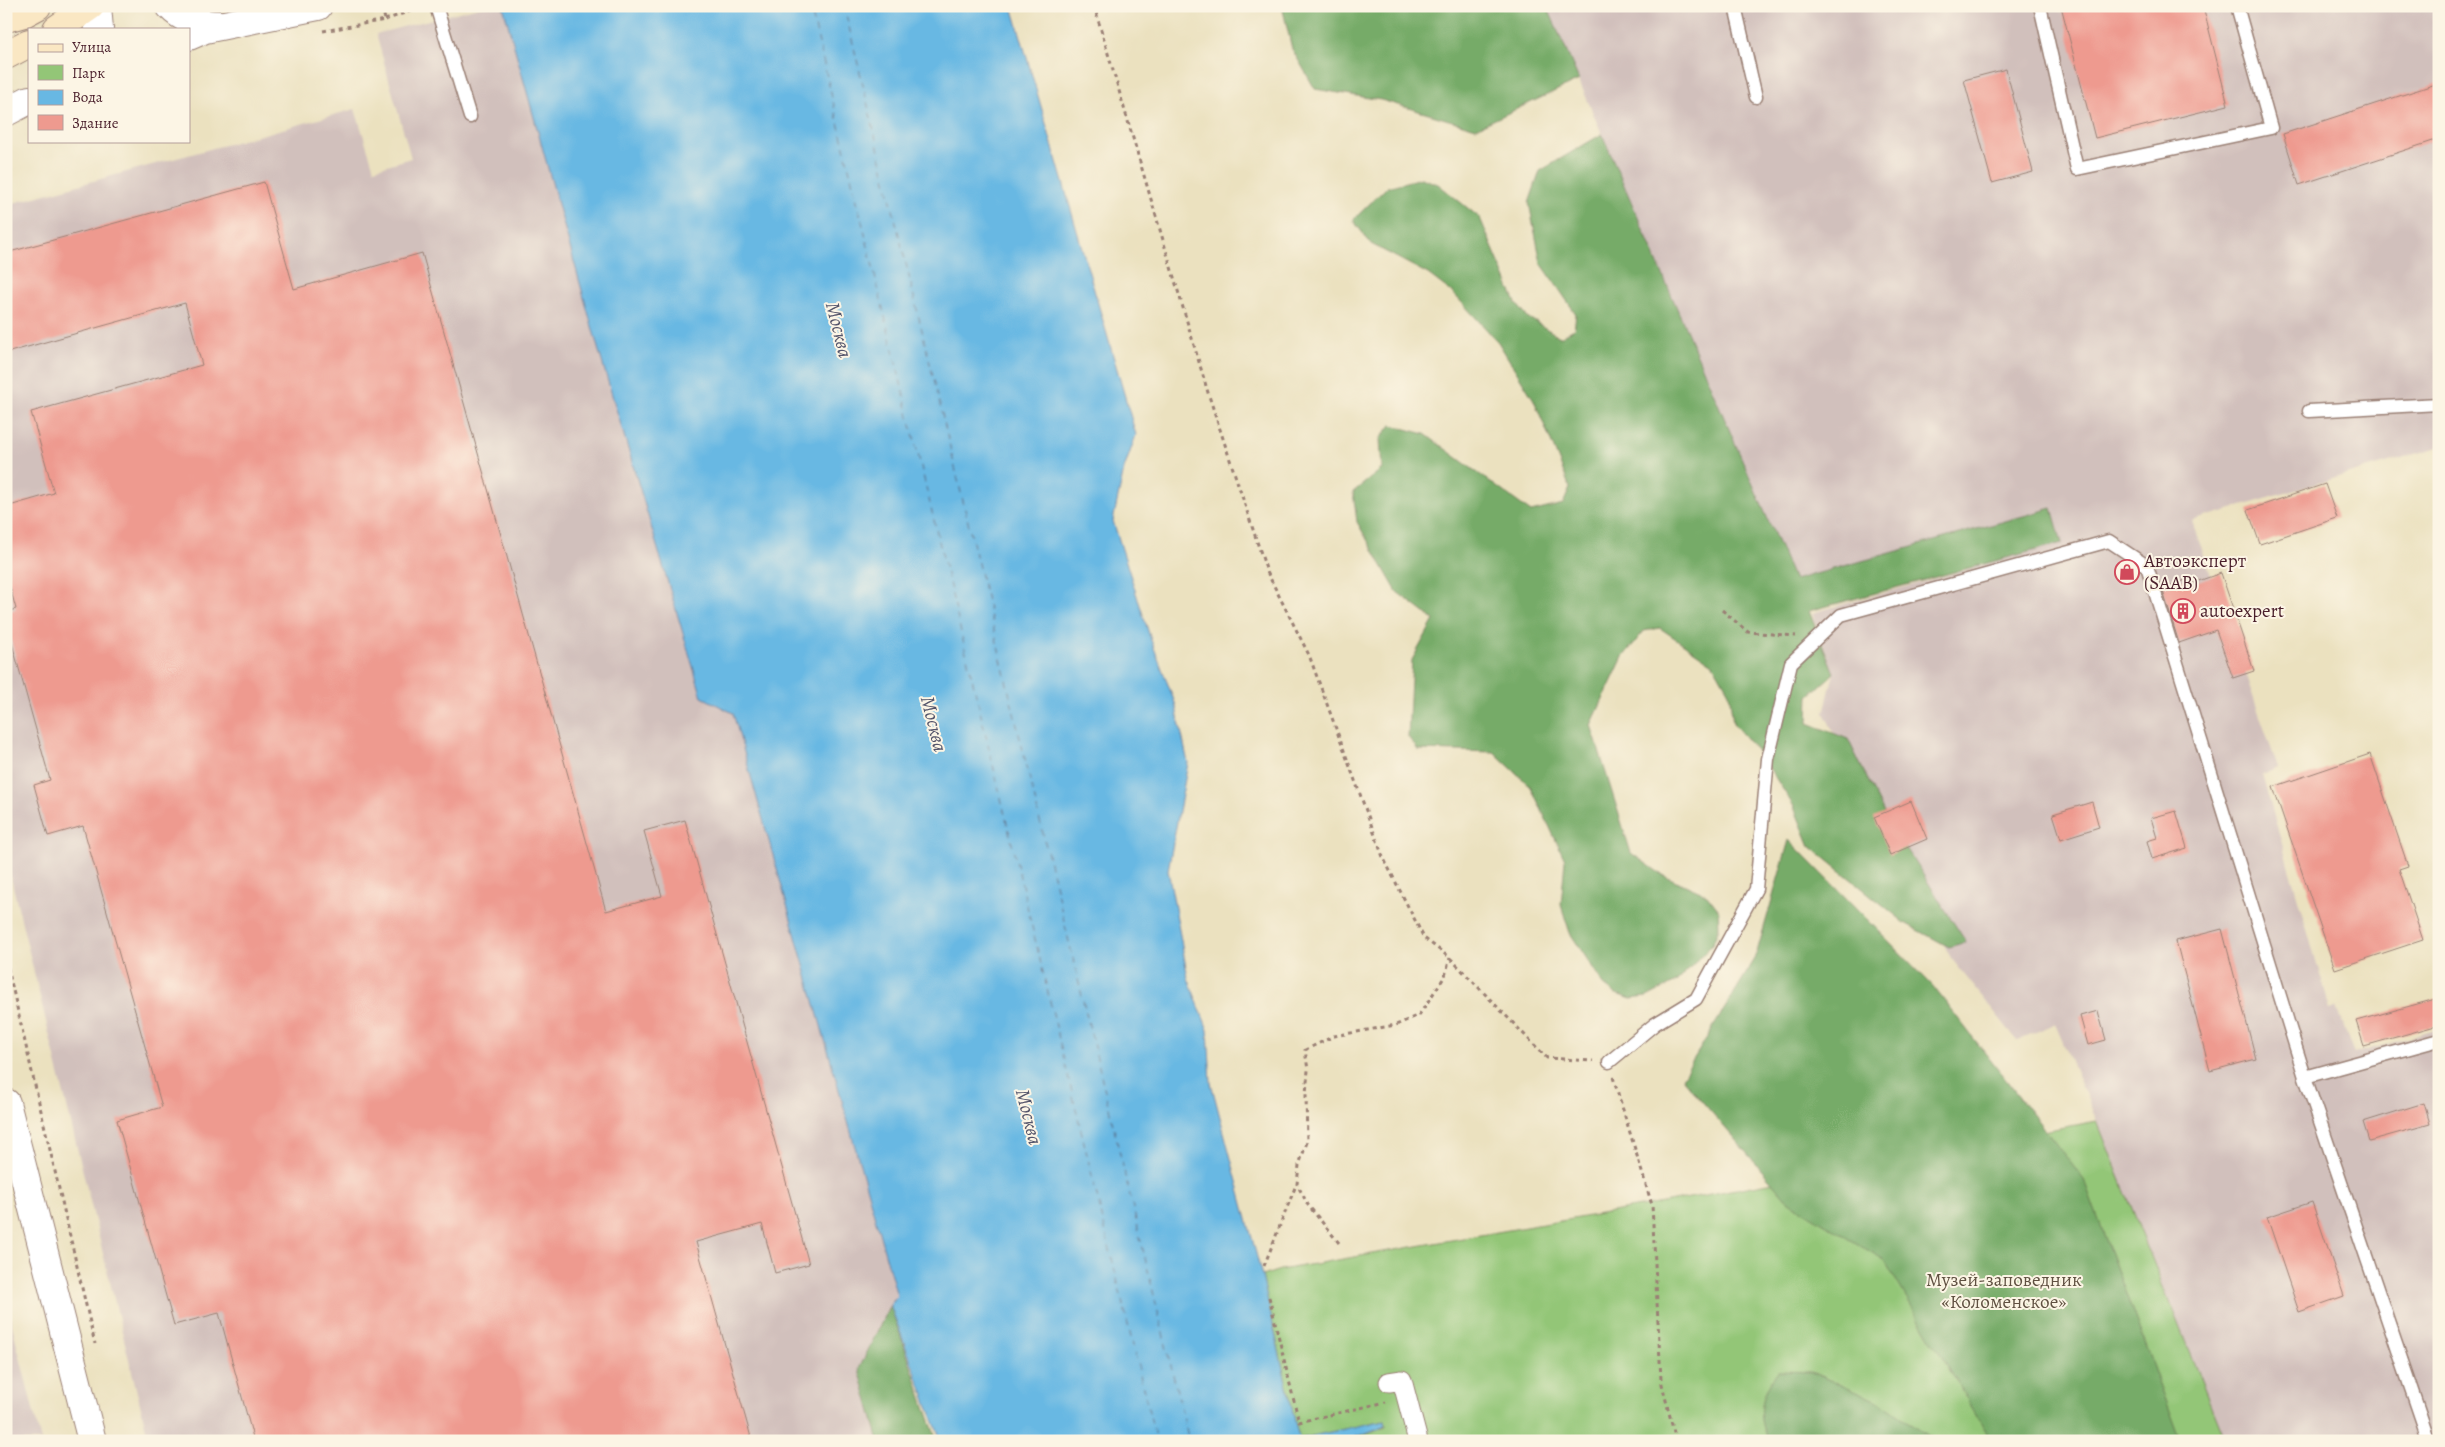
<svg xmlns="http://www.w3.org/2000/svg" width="2445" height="1447" font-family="Alegreya,serif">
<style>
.industrial{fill:#d1c0bc}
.green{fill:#93c677;stroke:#6e7251}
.forest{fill:#76ab68;stroke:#60654a}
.water{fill:#68b8e3;stroke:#596c87}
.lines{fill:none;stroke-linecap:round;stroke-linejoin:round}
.ferry{stroke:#54556b;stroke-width:1;stroke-dasharray:6 5;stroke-linecap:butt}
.building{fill:#ee9a8f}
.service-casing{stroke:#9a8075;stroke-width:15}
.pedestrian-casing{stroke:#9a8075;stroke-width:21}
.tertiary-casing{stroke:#9a8075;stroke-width:30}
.secondary-casing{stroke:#9a8075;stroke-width:30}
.path{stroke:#9a8075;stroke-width:3;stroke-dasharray:4 4;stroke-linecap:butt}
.service{stroke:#fff;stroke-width:12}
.pedestrian{stroke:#fff;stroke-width:19}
.tertiary{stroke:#fff;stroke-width:28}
.secondary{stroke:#fae7c3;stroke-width:28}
.labels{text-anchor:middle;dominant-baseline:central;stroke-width:4;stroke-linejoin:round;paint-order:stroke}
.poi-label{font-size:19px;fill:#4a1f2b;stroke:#fcf5e5;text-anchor:start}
.park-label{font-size:19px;fill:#605142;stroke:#fcf5e5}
.water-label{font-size:20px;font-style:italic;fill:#54556b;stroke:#fcf5e5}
</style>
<rect width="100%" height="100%" fill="#fcf5e5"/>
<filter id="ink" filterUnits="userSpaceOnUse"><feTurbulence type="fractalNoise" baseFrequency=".02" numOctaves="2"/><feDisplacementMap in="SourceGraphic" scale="10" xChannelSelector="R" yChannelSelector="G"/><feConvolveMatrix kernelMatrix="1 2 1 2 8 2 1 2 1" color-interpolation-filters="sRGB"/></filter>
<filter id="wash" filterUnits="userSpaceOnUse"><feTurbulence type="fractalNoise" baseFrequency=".0096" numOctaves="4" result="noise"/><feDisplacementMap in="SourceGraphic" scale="20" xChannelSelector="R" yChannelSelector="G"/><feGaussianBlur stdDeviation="1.12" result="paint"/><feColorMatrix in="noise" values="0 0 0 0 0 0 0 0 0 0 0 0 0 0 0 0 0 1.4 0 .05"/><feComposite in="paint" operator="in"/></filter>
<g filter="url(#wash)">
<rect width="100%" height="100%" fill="#ebe1bf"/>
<!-- industrial -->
<path class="industrial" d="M482,6H503L598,348L702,697L733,713L897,1296L890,1305L859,1369L879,1441H149L6,858V205L355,109L374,169L411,158L376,34Z
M1547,6H2439V447L2192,521L2278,768L2262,775L2330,1009L2337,1007L2354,1054L2439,1029V1441H2225L2097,1121L2055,1024L2017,1040L1951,958L1824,713L1834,673L1812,613L2062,543L2051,508L1794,581Z
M6,1301L41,1441H6Z"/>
<!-- green -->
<path class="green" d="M2097,1121L2225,1441H1346L1386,1426L1385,1420L1299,1439L1262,1276L1280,1270L1652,1205Z"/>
<!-- forest -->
<path class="forest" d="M1282,6H1547L1579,80L1476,128L1381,100L1315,89L1292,49Z
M1602,134L1794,580L2052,508L2062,543L1809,611L1834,673L1809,696L1808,723L1848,739L1885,815L1966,942L1949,947L1905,923L1810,846L1793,805L1762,757L1733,723L1729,692L1713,664L1660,628L1644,631L1623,657L1591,725L1631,853L1661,874L1707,895L1718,909L1719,928L1712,945L1676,982L1647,997L1631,999L1616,994L1604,985L1570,933L1561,905L1565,860L1531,787L1494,752L1418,750L1408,737L1412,660L1434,620L1397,592L1357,522L1353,492L1382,469L1380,439L1391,425L1425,434L1531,512L1563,504L1570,488L1534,400L1498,342L1453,293L1428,274L1371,244L1353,220L1387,187L1421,178L1438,184L1480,218L1516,303L1527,317L1560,337L1574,329L1576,314L1541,263L1529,203L1540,171Z
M1789,840L1932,985L2084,1180L2180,1441H1992L1884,1260L1789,1202L1682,1078L1755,959Z
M890,1305L937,1441H879L859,1369Z
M1778,1371L1811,1372L1882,1403L1935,1441H1771C1754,1419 1762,1390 1778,1371Z"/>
<!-- water -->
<path class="water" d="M503,6H1012L1136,435L1124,469L1113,521L1151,640L1175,703L1188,763L1168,870L1188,978L1208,1030L1211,1083L1262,1276L1299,1439L1385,1420L1386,1425L1346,1441H941L890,1305L897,1296L733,713L702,697L598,348Z"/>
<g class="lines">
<!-- ferry -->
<path class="ferry" d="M810,6L1156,1441
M844,6L1189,1441"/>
</g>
<g id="blocks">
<!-- building -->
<path class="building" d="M2061,6H2203L2228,105L2095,138Z
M2006,69L2033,172L1992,183L1964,80Z
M2439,83V139L2299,185L2283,134Z
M264,182L294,289L422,253L606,911L662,896L644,831L685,820L809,1264L775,1273L762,1224L696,1242L752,1441H254L219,1313L174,1325L117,1120L162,1107L83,826L48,836L34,785L50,780L6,622V612L16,609L6,573V507L54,493L31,412L202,365L185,303L6,353V253Z
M2325,484L2337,518L2260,544L2248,510Z
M2221,573L2254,671L2233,678L2216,630L2179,643L2162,588L2189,579L2190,584Z
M2370,754L2408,866L2399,869L2423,940L2335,969L2273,787Z
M1911,801L1927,839L1890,855L1874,817Z
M2092,802L2099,827L2061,839L2053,814Z
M2176,811L2187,848L2152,859L2147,841L2157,838L2151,818Z
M2222,929L2256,1059L2210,1071L2176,941Z
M2439,998V1025L2364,1046L2356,1021Z
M2098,1011L2106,1040L2088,1045L2080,1016Z
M2424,1103L2430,1124L2369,1141L2363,1122Z
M2312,1202L2344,1296L2299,1312L2267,1217Z"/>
</g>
</g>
<g filter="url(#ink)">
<use href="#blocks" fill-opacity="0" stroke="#9a8075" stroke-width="1"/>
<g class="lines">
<defs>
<path id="service" d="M436,6L470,117
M1735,6L1756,97
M2040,6L2077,169L2271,128L2237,6
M2309,411L2439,404
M1609,1062L1655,1024L1696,999L1756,889L1768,759L1791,663L1841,615L2109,541L2147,566L2305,1077L2439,1040
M2305,1077L2429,1441"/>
<path id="pedestrian" d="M1389,1382L1402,1380L1418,1441"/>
<path id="tertiary" d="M97,6L99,29
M170,6C183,20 201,25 220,25
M189,36L205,29L318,6
M6,112L29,100
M6,1103L92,1441"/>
<path id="secondary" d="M6,18L24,13L37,6
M57,29L90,6
M6,55L29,43"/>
</defs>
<!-- service casing -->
<use href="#service" class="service-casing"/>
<!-- pedestrian casing -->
<use href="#pedestrian" class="pedestrian-casing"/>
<!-- tertiary casing -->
<use href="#tertiary" class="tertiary-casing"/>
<!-- secondary casing -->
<use href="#secondary" class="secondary-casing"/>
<!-- path -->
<path class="path" d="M1094,6L1209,396L1267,572L1309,655L1383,857L1424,938L1450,958L1547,1058L1593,1061
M385,20L419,8
M323,31L385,20L382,6
M1722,610L1748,632L1796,636
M6,960L95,1344
M1613,1077L1652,1205L1661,1380L1676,1441
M1339,1243L1308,1205L1297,1184L1299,1165L1307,1142L1306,1094L1308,1070L1305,1050L1334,1036L1396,1025L1419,1015L1445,976L1450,958
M1264,1266L1296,1185
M1269,1297L1299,1422L1386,1402"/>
<!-- service -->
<use href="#service" class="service"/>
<!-- pedestrian -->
<use href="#pedestrian" class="pedestrian"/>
<!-- tertiary -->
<use href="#tertiary" class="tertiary"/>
<!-- secondary -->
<use href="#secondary" class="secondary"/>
</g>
</g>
<!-- icons -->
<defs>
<symbol id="shop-ring" viewBox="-11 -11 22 22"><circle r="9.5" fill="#fcf5e5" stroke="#d1495b" stroke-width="1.5"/><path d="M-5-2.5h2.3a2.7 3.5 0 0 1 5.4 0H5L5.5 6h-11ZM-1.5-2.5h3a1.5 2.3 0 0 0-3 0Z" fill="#d1495b"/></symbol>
<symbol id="building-ring" viewBox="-11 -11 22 22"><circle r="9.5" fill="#fcf5e5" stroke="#d1495b" stroke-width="1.5"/><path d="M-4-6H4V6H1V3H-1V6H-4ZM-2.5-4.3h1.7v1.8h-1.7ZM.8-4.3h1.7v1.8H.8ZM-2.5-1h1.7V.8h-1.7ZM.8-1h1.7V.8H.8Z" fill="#d1495b"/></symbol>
</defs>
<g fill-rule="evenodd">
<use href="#shop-ring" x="2113" y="558" width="28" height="28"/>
<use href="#building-ring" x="2169" y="597" width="28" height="28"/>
</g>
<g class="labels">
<!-- poi labels -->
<g class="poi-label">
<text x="2144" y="561">Автоэксперт<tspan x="2144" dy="22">(SAAB)</tspan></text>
<text x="2200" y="611">autoexpert</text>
</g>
<!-- park labels -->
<g class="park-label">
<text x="2004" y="1280">Музей-заповедник<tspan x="2004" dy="22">«Коломенское»</tspan></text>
</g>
<!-- water labels -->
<g class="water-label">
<text transform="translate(839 330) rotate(76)">Москва</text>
<text transform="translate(934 724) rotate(76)">Москва</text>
<text transform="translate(1029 1117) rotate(76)">Москва</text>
</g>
</g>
<!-- margin -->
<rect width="2445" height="1447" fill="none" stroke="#fcf5e5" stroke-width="25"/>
<!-- legend -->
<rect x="28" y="28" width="162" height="115" fill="#fcf5e5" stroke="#b59f9b"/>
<rect x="38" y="44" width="25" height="8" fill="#fae7c3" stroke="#b59f9b"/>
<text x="72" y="52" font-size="15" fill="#4a1f2b">Улица</text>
<rect x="38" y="65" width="25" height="15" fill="#93c677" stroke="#b59f9b"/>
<text x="72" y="78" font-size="15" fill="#4a1f2b">Парк</text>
<rect x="38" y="90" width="25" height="15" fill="#68b8e3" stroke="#b59f9b"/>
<text x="72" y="102" font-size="15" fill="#4a1f2b">Вода</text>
<rect x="38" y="115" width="25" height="15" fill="#ee9a8f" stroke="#b59f9b"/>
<text x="72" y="128" font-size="15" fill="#4a1f2b">Здание</text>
</svg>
